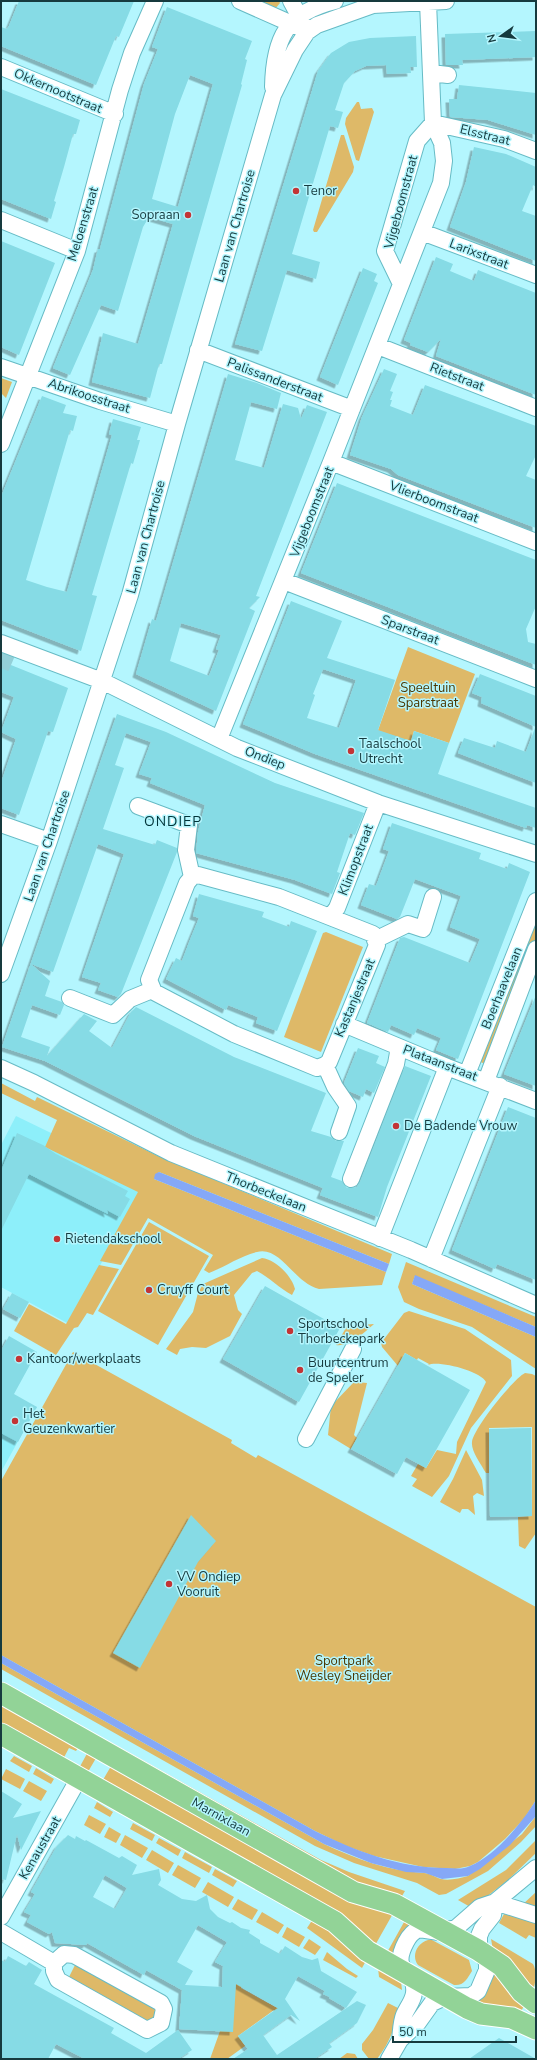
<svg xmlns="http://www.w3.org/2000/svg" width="537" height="2060" font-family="'Nunito Sans',sans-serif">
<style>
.built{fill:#8deffa}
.green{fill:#deb968}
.water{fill:#85a8f7}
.building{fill:#86dbe5;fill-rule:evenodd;filter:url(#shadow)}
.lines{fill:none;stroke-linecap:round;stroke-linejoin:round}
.minor-tunnel{stroke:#94d0d8;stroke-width:16;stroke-dasharray:16 8;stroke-linecap:butt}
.minor-casing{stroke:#66bbc5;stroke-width:18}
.major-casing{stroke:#fff;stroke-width:23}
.minor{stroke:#fff;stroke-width:16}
.major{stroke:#92d397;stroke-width:21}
.poi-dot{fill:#c33435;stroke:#b4f6fe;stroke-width:1.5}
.labels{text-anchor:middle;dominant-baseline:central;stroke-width:3;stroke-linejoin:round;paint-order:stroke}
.street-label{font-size:13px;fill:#163a3e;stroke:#b4f6fe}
.poi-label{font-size:13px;fill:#163a3e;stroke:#b4f6fe;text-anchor:start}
.park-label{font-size:13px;fill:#4c3700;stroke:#b4f6fe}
.neighbourhood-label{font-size:14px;letter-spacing:1px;fill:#013439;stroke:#b4f6fe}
</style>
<defs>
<filter id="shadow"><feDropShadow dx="-3.5" dy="3.5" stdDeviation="0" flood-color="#0004"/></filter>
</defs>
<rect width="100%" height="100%" fill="#b4f6fe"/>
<!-- built -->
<path class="built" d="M16,1116L146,1179L69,1324L1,1287V1145Z
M1,1389L30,1405L37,1407L1,1472Z"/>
<!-- green -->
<path class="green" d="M252,1H279L280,3L275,9Z
M357,102H359L361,109L372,108L374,112L359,161L356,160L345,124L346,118Z
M341,135H344L354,167L353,172L317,232H314L313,230Z
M1,378L12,382L6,398L1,393Z
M408,647L475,674L449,743L414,731L411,741L377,733Z
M536,911V939L486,1064L477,1061Z
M326,932L363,947L321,1052L284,1037L323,933Z
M1,1083L35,1101L37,1097L158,1156L392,1254L389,1264L159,1172L154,1179L386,1272L382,1285L319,1289C294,1283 281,1246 257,1252C240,1256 225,1267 209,1273L204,1270L213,1255L148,1218L121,1265L100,1261L138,1192L45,1147L57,1120L1,1093Z
M149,1222L209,1256L158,1345L98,1311Z
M262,1258C275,1259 292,1276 295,1289L292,1295C279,1288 270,1278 257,1271L252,1273L234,1295L238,1310L242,1314L230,1336L206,1348L192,1347L180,1349L177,1355L166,1349L193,1312L198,1293L203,1284Z
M406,1262L536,1317V1327L415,1276L412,1284L536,1337V1369L472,1327L419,1309L404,1302L398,1287Z
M99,1265L119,1269L93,1315L87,1313L78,1327L74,1328L56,1355L14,1331L29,1304L66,1324Z
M409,1311L465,1329L511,1360L512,1376L471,1428L449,1476L432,1497L412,1486L417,1479L411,1476L418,1464L426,1468L437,1450L456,1454L457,1442L486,1382C481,1371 438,1360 428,1365L429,1364L418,1358L417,1360L405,1353L398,1366L382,1347L381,1343L404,1313Z
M374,1324C365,1332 349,1347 336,1345L347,1326Z
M73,1352L232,1440L231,1443L256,1458L258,1455L536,1607V1800L524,1819L505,1839L478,1862L470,1866L455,1869L423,1867L374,1856L346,1846L315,1831L1,1655V1481Z
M525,1373L532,1374L536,1376V1533L525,1549L519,1546L518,1517L532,1516V1427L489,1428V1473H486L484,1470C480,1462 471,1451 472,1442C473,1429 513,1379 525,1373Z
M357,1382L367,1383L354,1435L357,1438L351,1449L328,1435L331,1406L353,1383Z
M466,1450L482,1480L484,1496L477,1493L473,1496L475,1515L468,1509H462L460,1513L440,1502L453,1479Z
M1,1663L324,1844C356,1859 389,1871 424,1873C429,1873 435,1877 441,1879C450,1881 460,1878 468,1876L522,1834L536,1816V1826L521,1842L488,1871L446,1894L439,1895L417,1883L354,1863L315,1846L1,1669Z
M1,1698L81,1743L76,1751L69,1748L61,1763L1,1729Z
M110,1742L321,1860L349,1872L405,1891L399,1901L372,1893L107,1747Z
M90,1748L99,1753L85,1777L77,1772Z
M14,1756L32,1766L29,1772L10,1761Z
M114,1761L395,1910L373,1949L100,1785Z
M36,1768L54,1779L51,1784L33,1774Z
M6,1769L25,1779L20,1789L1,1779Z
M29,1781L47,1791L41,1801L23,1791Z
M97,1802L113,1812L110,1817L94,1808Z
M89,1815L106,1824L100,1834L84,1825Z
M133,1823L155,1835L152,1841L130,1829Z
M109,1827L121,1834L116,1843L104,1837Z
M125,1835L148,1848L142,1858L120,1845Z
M159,1838L181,1850L178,1856L156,1843Z
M536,1840V1853L508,1880L472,1908L458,1900L506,1870Z
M152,1850L174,1863L168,1873L146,1860Z
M185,1852L212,1867L209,1873L182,1858Z
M178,1865L201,1878L195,1888L172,1875Z
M215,1869L237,1881L233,1887L212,1875Z
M208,1882L234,1897L228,1907L202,1892Z
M536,1892V1911L521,1906Z
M238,1899L258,1910L252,1920L232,1909Z
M262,1912L284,1925L278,1934L256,1922Z
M504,1914L536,1921V1938L529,1935L526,1939L499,1923Z
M408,1915L410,1924L389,1958L385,1956Z
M315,1916L368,1957L362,1968L307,1928Z
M287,1927L305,1937L299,1947L282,1937Z
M309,1939L321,1947L315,1955L303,1948Z
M491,1939L533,1964C537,1970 536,1985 532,1992L493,1950Z
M428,1940H432L469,1960L472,1971C467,1979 464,1986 454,1985L418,1965C411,1956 417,1943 428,1940Z
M327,1952L347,1969L358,1976L356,1978L323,1960Z
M77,1961L159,2008L152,2025L68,1979Z
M497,1967L526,2003L518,2016L474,2001Z
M378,1968L401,1981L402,1990L379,1977Z
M230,1974L244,1983L241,1988L290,2015L282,2021L274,2010L238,2036L245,2046L227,2059H210L220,2031Z
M388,2003L400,2009C395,2027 389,2044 377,2059H369L362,2050V2044L373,2030Z
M347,2053L355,2054L358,2059H339Z"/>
<!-- water -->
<path class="water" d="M159,1172L389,1264L386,1272L154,1179L155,1174Z
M415,1275L536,1327V1337L412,1284Z
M1,1655L315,1831C356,1851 399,1868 446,1868C454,1868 462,1870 470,1866C495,1856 522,1823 536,1800V1816L510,1845L480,1869L468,1876L442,1879L425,1873L406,1872L371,1863L324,1844L1,1663Z"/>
<!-- building -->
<path class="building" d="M19,1H134L119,37L116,36L96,85L1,46V27L7,29L9,26Z
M167,7L252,41L245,59L247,60L241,84L242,85L162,364H159L150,398L92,382L103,333L138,344L173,224L149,217L143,227L118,311L101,305L70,375L53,368L93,270L98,249H100L144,84L158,49L152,47ZM190,75L213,84L178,207L152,199L175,114Z
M536,31V57L462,60L463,65H446L445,34Z
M416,36L417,67H410L411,73L387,74L386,65L366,66L355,71L344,83L335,110L343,112L338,128L330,126L292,254L320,262L316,279L287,270L262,351L235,344L318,71L331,53L349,42L370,38Z
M459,85L536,93V135L488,120L450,117L449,99H457Z
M1,89L80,120L76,134H73L64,167L54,201L56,202L51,219L1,199Z
M474,147L506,154L536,167V187L533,185L522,211L536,216V261L450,227L466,182Z
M1,241L55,263L19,355L1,347Z
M436,257L453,264L450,271L474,281L478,270L536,293V395L436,356L441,339L428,352L410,345L411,343L404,340Z
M363,268L377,274L374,281L378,283L338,385L320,377Z
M384,369L397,374L390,391L393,392L390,400H392L390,406L413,415L425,385L536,426V455L526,476L536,480V528L398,475L391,469L350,455L362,417Z
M228,374L257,383L281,393L277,409L251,402L235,460L264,468L283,404L298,408L301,419L307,405L327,412L256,596L260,597L249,608L255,611L216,711L136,674L152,619L156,621ZM181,623L221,635L216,649L219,650L209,676L170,661Z
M42,396L66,405L63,413L77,416L73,431L70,430L26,580L47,587L67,592L112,435L109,434L113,419L141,427L137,440H140L133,464L131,463L92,595L97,596L81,651L1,620V497Z
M337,483L536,560V606L526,629L528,642L536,644V665L301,573Z
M291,601L342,621L327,658L395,680L378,730L411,741L414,731L449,743L438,774L536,808V828L527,825L526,828L315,754L243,724ZM323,669L356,680L339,728L307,718L315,695L313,694Z
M1,661L68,688L53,732L48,731L19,815L1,808V783L16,739L1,732L14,697L1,692Z
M480,674L536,696V727L481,703L482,697L472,693Z
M117,714L166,732L275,783L364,813L355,835L350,833L337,872L340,873L332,894L295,880L196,853L198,832L205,805L150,783L152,778L139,774L151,742L126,733L115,765L124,768L103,829L155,845L157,840L177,848V852L121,994L118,997L98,990L101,983L82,977L124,854L98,844L53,972L31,964L50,981L45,996L62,1002L64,1005L60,1015L32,1005L21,1037L50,1047L47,1056L84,1014L97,1021L89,1031L112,1048L131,1012L136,1007L234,1057L326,1093L311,1131L331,1137L336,1141H344L331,1177L342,1181L347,1188H352L357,1187L360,1182L405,1066L431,1076L387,1187L378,1217L320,1195L323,1188L194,1136L45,1061L2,1047Z
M535,728L536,783L458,753L464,738L495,748L497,741L526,752Z
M392,823L481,853L479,859L507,869L509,863L530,872L458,1059L436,1050L441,1038L417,1028L414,1035L391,1025L388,1032L367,1023L400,938L404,937L470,963L480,939L450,927L461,896L415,879L400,917L397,919L361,905L369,884L376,886L389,851L383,849Z
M199,894L264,912L262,917L289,927L291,921L317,931L277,1031L256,1023L258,1017L228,1005L226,1010L166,979L176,958L182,961L190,940L199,918L193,916Z
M536,995V1086L504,1074Z
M358,1048L379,1056L376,1063L385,1067L374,1093L366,1089L363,1097L349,1091L344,1083Z
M508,1107L536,1118V1280L497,1264L495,1269L452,1250Z
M17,1133L43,1145L56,1154L128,1191L125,1196L130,1199L120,1217L107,1210L108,1214L29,1174L1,1231V1171Z
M265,1286L340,1328L299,1402L223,1359Z
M12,1293L29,1302L20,1318L3,1309Z
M9,1336L37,1352L14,1394L37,1407L18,1442L1,1433V1351Z
M405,1353L470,1390L426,1468L406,1457L397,1474L351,1449Z
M531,1428L532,1516L490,1517L489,1429Z
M191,1515L216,1541L198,1562L140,1668L113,1653Z
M1,1791L22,1804L13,1818L41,1811L21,1850L17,1834L6,1880L1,1879Z
M68,1835L75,1839L76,1836L85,1841L86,1840L119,1858L122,1856L137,1865L132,1875L159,1869L161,1880L158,1885L182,1899L196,1901L207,1895L210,1909L218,1917L230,1923L232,1922L241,1928L250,1930L249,1933L260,1940V1943L280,1954L285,1946L302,1957L312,1960L318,1958L321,1971L357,1992L346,2008L329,1998L330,1997L323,1994L325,1991L298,1976L285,1999L300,2021L291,2015L263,2035L277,2055L357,2001L366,2005L357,2023L329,2043L332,2047L314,2059H233L248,2049L238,2036L278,2008L236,1984L233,2032L179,2029L182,1990L146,1970L144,1975L87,1943L86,1945L55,1943L52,1932L49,1934L27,1922L31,1915L24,1912L35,1894L31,1892L57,1846ZM105,1875L127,1888L115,1909L93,1897ZM198,1925L227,1942L215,1962L223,1966L222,1987L185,1985L193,1971L177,1962Z
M8,1956L26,1966L29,1962L42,1970L34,1984L114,2028L111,2033L146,2053L178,2030L192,2050L178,2059H85L56,2044L48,2059H1V1960L5,1962Z
M499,2038L536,2059H469Z"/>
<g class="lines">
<!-- minor-tunnel -->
<path class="minor-tunnel" d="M1,668L10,647"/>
<defs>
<path id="minor" d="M240,1L301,28
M291,1L304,25
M1,67L115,114
M431,73L448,75
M273,87C274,38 286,13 335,1
M433,123L504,139L536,151
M1,220L77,251
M422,232L536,275
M401,284L385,251L417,141L433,123
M378,346L536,408
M198,350L352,409
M1,367L100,401L177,424
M1,444L77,251L120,90L132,53L155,1
M331,462L536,542
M284,581L536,679
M1,643L102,681L237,748L378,803L536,854
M219,739L331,462L441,183L444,161L442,143L433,123L428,2
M138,806L189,825L186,850L192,877
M1,824L49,841
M198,875L279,897L373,934L377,945L329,1062L325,1065L317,1068L234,1034L154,992L149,980L187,883L192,877Z
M331,916L337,908L378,803
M375,940L408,924L423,929L433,897
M1,974L49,841L130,595L177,424L273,95L295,50L307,32L317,25L373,5L446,1
M70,998L113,1015L130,999L152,990
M344,1024L447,1067L536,1101
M325,1065L335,1087L348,1106L339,1132
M1,1068L34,1083L171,1153L411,1250L536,1305
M467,1074L536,901
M486,1081L536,949
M351,1179L396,1064L399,1047
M380,1238L447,1067
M431,1259L500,1086
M306,1439L353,1349
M495,1902L536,1915
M1,1917L79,1778
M1,1932L54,1963
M64,1954L74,1955L161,2003L164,2009L161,2023L147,2030L58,1980L54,1971V1963Z
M400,2040C401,2032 401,2022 404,2015C407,2008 413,2001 414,1993C417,1969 389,1974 406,1942C409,1936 412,1932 419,1929L439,1932L456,1928L480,1907L495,1902L536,1868
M389,2059L400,2040L417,2024L432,2003L445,1997L471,1996L478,1991L487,1970V1963L479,1944V1936L482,1929L493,1915L495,1902"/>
<path id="major" d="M1,1693L353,1892L394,1904L478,1950L502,1966L522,1992L536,2003
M1,1734L335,1922L367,1951L467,2008L481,2014L512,2018L536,2029"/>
</defs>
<!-- minor casing -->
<use href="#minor" class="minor-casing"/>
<!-- major casing -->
<use href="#major" class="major-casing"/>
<!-- minor -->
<use href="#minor" class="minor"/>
<!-- major -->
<use href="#major" class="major"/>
</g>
<!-- markers -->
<g class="poi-dot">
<circle cx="296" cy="191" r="4"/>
<circle cx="188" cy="215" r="4"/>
<circle cx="351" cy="751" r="4"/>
<circle cx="396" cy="1126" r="4"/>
<circle cx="57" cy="1239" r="4"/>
<circle cx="149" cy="1290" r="4"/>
<circle cx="290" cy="1331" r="4"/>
<circle cx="19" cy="1359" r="4"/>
<circle cx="300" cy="1370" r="4"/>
<circle cx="15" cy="1421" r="4"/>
<circle cx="169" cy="1584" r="4"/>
</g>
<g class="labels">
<!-- street labels -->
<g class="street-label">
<text transform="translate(58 91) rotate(23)">Okkernootstraat</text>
<text transform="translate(485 135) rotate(14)">Elsstraat</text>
<text transform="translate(401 202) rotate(-75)">Vijgeboomstraat</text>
<text transform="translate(83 224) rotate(-73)">Meloenstraat</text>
<text transform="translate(235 226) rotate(-74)">Laan van Chartroise</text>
<text transform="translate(479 254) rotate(21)">Larixstraat</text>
<text transform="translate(457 377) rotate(21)">Rietstraat</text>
<text transform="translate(275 380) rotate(21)">Palissanderstraat</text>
<text transform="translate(89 396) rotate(18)">Abrikoosstraat</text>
<text transform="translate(434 502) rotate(21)">Vlierboomstraat</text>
<text transform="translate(312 512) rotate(-68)">Vijgeboomstraat</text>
<text transform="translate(146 537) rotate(-75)">Laan van Chartroise</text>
<text transform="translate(410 630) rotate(21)">Sparstraat</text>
<text transform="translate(265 758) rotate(21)">Ondiep</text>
<text transform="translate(47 846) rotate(-71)">Laan van Chartroise</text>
<text transform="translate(356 860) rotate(-69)">Klimopstraat</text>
<text transform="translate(502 988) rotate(-68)">Boerhaavelaan</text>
<text transform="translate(355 998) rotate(-67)">Kastanjestraat</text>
<text transform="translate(440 1063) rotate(21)">Plataanstraat</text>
<text transform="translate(266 1192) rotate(22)">Thorbeckelaan</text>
<text transform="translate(221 1817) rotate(29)">Marnixlaan</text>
<text transform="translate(40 1848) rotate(-60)">Kenaustraat</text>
</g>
<!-- poi labels -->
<g class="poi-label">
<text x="304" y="191">Tenor</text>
<text x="180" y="215" text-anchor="end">Sopraan</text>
<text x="359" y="744">Taalschool<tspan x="359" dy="15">Utrecht</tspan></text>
<text x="404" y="1126">De Badende Vrouw</text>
<text x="65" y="1239">Rietendakschool</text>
<text x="157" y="1290">Cruyff Court</text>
<text x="298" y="1324">Sportschool<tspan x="298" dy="15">Thorbeckepark</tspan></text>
<text x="27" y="1359">Kantoor/werkplaats</text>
<text x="308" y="1363">Buurtcentrum<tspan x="308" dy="15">de Speler</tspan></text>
<text x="23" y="1414">Het<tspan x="23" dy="15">Geuzenkwartier</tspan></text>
<text x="177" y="1577">VV Ondiep<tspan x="177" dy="15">Vooruit</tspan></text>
</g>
<!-- park labels -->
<g class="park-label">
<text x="428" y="688">Speeltuin<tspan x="428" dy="15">Sparstraat</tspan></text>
<text x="344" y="1661">Sportpark<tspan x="344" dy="15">Wesley Sneijder</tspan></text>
</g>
<!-- neighbourhood labels -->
<g class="neighbourhood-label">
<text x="173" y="821">ONDIEP</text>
</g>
</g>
<!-- border -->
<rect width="537" height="2060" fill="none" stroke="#163a3e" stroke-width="4"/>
<!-- north arrow -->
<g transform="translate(501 36) rotate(256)" stroke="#b4f6fe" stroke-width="3" paint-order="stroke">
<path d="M0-3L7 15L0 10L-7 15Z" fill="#163a3e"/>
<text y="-6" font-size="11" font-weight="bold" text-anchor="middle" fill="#163a3e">N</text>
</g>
<!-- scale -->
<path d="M393 2036v6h123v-6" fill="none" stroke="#163a3e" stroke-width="2"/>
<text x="399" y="2036" font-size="12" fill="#163a3e" stroke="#b4f6fe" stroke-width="3" paint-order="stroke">50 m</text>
</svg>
